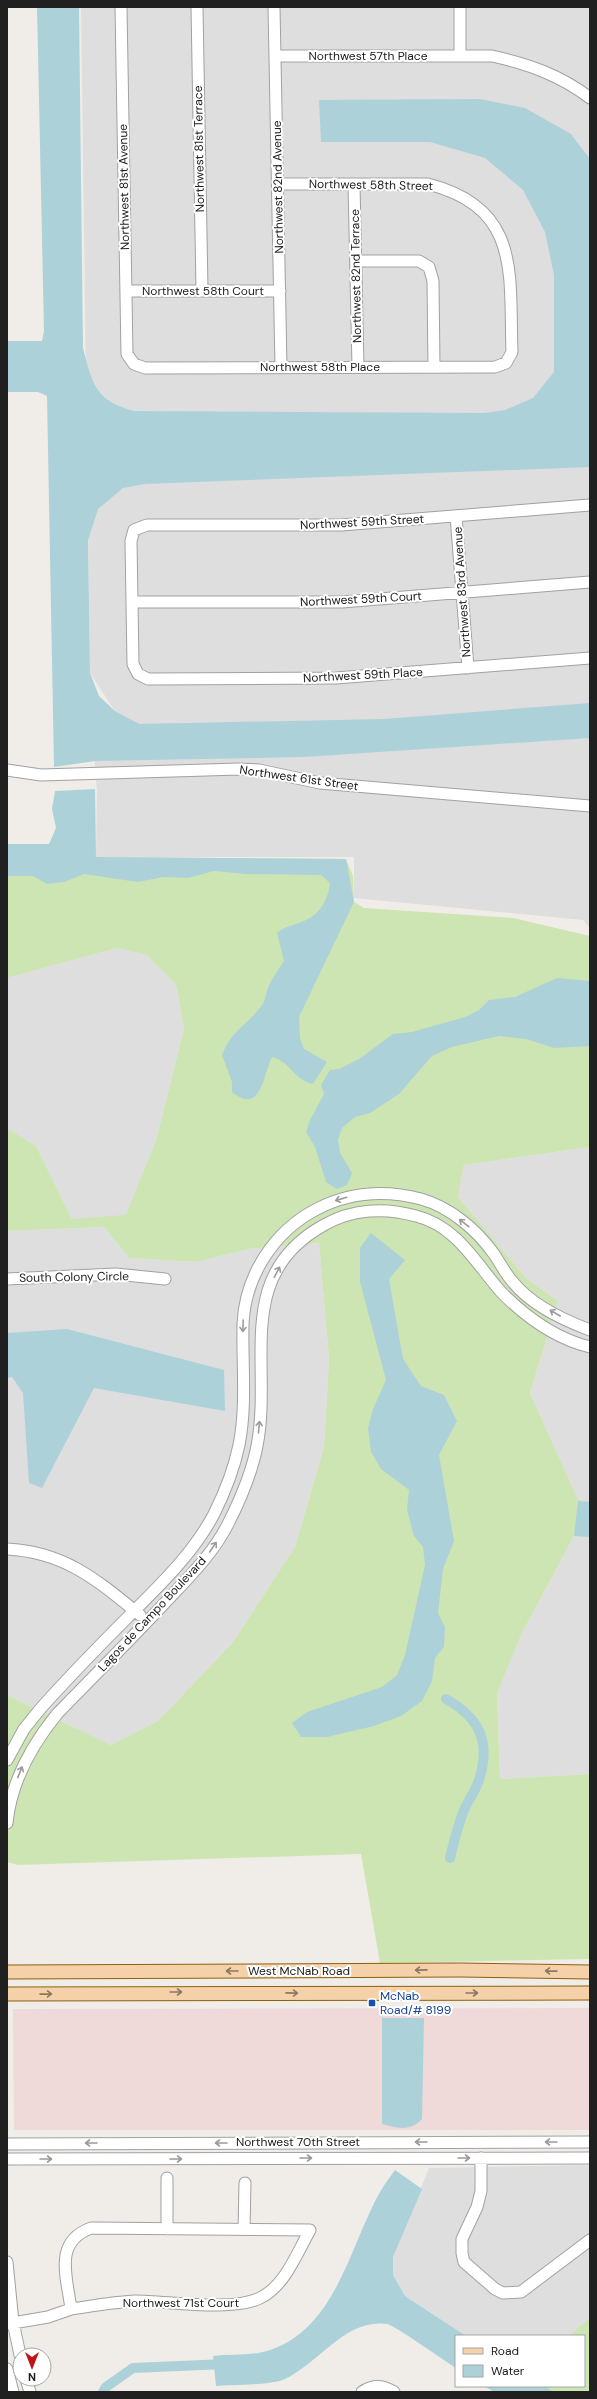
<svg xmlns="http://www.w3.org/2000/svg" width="597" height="2399" font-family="'DM Sans',sans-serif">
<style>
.residential{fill:#dedede}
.commercial{fill:#efd9d9}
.grass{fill:#cde5b3}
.water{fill:#add1d9}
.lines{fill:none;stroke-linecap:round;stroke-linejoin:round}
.canal{stroke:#add1d9;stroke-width:10}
.minor-casing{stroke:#a1a1a1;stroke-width:13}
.major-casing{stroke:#8e5f0e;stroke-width:15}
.minor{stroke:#fff;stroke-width:11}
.major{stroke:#f4d1a9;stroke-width:13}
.oneway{stroke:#9b9b9b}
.oneway2{stroke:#8a7864}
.transit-dot{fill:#1a4fb4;stroke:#fff;stroke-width:1.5}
.labels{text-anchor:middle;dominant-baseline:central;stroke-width:4;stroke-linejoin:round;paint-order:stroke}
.street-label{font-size:12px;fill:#202020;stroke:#fff}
.transit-label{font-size:12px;fill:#164399;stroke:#fff;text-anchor:start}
</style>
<rect width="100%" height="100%" fill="#f0ede8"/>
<!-- residential -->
<path class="residential" d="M81,7H590V928L583,920L354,898V857H96L97,791L94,755L115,711L90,673Z
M117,948L147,955L176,985L184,1028L156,1140L126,1216L72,1219L36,1146L7,1128V978Z
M590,1147V1502L578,1501L530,1393L558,1301L527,1279L458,1197L464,1165Z
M104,1227L129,1258L197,1262L248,1249L319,1243L329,1359L324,1447L295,1547L233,1642L159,1720L111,1745L7,1695V1231Z
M574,1536L590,1537V1774L500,1779L497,1694L521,1635Z
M590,2165V2318L568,2336H466L405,2296L393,2275V2257L429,2168Z"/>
<!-- commercial -->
<path class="commercial" d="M590,2008V2130H14L13,2009Z"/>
<!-- grass -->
<path class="grass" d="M7,844L96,857L346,859L353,876L354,902L364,908L513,918L590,936V1147L464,1165L458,1197L527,1279L558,1301L530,1393L578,1500L590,1502V1537L574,1536L521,1635L497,1694L500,1779L590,1774V1959L380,1963L361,1854L18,1865L7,1862V1695L111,1745L159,1720L233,1642L295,1547L324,1447L329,1359L319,1243L248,1249L197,1262L129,1258L104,1227L7,1231V1128L36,1146L72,1219L126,1215L156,1140L184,1028L176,985L147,955L117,948L7,978Z
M590,2318V2392H516L518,2386H584V2336H568Z"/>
<!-- water -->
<path class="water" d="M37,7H79L83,348C92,383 95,401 134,411L485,413L505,410L533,398L554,372V275L545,232L523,190L485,158L430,142H321L319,100L480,99L525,108L571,134L590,159V467L145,484L123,488L98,509L88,540L90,673L99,696L115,711L139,724L384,719L590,703V738L304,757L95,761L54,767L47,396L38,392H7V341H42L44,331Z
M95,789L96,857L346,859L354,902L299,1017L300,1038L304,1049L327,1062L313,1084C294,1080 291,1062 272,1057C263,1075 261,1116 232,1092V1082L222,1055C233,1028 246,1027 262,1005C266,1000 266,991 269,985C273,977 279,969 284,961L277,933C284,927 290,926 299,923C318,917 328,902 330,883L321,875L245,874L214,871L188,878L163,877L138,882L84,874L64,882L47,884L33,876H7V844H49L56,828L52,809L55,791Z
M557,978L590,981V1046L554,1048L526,1039L499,1036L452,1047L432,1056L399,1094L370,1113L355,1117L342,1128L338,1140L340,1153L352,1173L347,1185L337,1189L326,1182L315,1147L306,1132L310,1120L324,1094L321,1085L330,1070L339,1069L359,1059L393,1034L412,1032L465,1017L479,1010L489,1000L515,997Z
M371,1233L405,1260L389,1279L403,1359L421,1386L444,1395L457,1421L439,1455L454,1541L443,1569L438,1613L445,1627L444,1647L435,1658L432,1681L422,1701L401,1716L374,1726L327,1737H301L292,1723L307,1712L382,1687L397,1675L405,1655L425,1565L423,1547L414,1536L407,1510L409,1490L381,1469L371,1452L368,1428L373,1409L386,1380L360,1282V1248Z
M67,1329L224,1370L225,1411L94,1388L42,1488L29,1483L23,1393L12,1377L7,1378V1333Z
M578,1501L590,1502V1537L574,1536Z
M382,2018H424L422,2119C410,2132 397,2128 382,2124Z
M395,2170L422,2189L393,2257V2275L405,2296L466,2336H456V2368C445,2361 394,2325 387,2324C346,2318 319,2363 285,2379C273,2385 232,2385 216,2386L213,2356C230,2354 251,2356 267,2351C336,2330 349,2247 380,2192C384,2185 390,2177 395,2170Z
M484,2386H544L554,2392H494Z"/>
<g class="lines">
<!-- canal -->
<path class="canal" d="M446,1699C480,1718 491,1742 479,1780C476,1790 469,1799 465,1808C458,1824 454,1841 450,1858
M103,2392L106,2387L133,2368L226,2364"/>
<defs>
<path id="minor" d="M121,7L127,354L134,364L145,368L495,367L506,363L512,352C509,275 522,208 428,184H278
M197,7L202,290
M274,7L281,367
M460,7V55
M276,56H492C528,64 560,75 590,98
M354,184L358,367
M356,261H419L429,267L433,281L434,367
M126,291H280
M590,505L342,525H147L134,530L131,541L133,664L138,674L148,679L336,678L590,658
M456,516L468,668
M132,602H342L590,582
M7,770L41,775L239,769L259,770L320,783L590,806
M7,1279L116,1274L165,1279
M7,1549C65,1552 97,1580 140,1615
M7,1760L24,1729L41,1708C69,1677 98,1647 128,1617C159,1586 193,1554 214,1514C225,1492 234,1469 239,1445C247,1405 242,1364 243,1324C245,1276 274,1231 317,1209C350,1192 386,1190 421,1199C450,1207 477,1230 494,1254C500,1263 505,1273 512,1281C530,1304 563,1320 590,1330
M7,1823C11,1782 31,1746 57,1714C91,1679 127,1643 161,1607C185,1581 213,1555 229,1522C241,1498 252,1472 257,1446C273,1364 232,1276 324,1225C352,1209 385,1207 416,1216C457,1226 476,1264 502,1293C526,1317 557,1339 590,1347
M7,2144L590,2142
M481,2158V2191L477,2207L462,2239V2253L464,2262L495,2289L503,2293L521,2292L590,2240
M7,2159L590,2158
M167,2229V2178
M244,2229L245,2183
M7,2262L13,2322L20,2355
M7,2324L48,2317L71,2309C67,2277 53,2242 91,2228L310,2230C297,2253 285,2286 260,2298C231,2312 168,2301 135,2301C114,2302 92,2306 71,2309
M7,2369L13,2392
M26,2379L30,2392
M362,2392C374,2384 383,2385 394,2392"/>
<path id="major" d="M7,1972L460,1970L590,1972
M7,1994L590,1993"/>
</defs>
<!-- minor casing -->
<use href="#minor" class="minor-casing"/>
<!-- major casing -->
<use href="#major" class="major-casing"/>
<!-- minor -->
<use href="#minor" class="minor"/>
<!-- major -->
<use href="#major" class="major"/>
</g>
<!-- one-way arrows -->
<defs><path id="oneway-shaft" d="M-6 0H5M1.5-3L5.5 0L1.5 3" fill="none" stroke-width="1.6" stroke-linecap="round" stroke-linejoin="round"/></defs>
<g class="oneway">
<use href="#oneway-shaft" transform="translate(341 1199) rotate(164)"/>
<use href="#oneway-shaft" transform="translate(464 1223) rotate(-142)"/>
<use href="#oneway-shaft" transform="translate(277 1272) rotate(-62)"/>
<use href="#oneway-shaft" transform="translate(555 1313) rotate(-150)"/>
<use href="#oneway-shaft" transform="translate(243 1326) rotate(92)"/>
<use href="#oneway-shaft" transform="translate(259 1427) rotate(-85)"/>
<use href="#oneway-shaft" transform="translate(213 1547) rotate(-56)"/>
<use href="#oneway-shaft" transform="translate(20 1772) rotate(-68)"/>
<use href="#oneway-shaft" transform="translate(421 2142) rotate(-180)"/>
<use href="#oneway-shaft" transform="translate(551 2142) rotate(180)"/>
<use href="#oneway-shaft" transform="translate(91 2143) rotate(180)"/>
<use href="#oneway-shaft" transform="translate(221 2143) rotate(180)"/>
<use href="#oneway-shaft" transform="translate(306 2158)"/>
<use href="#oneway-shaft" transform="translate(464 2158)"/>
<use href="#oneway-shaft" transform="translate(46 2159)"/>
<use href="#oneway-shaft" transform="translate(176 2159)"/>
</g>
<g class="oneway2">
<use href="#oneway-shaft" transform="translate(421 1970) rotate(179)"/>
<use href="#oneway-shaft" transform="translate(232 1971) rotate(180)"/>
<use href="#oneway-shaft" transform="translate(551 1971) rotate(-179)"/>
<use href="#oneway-shaft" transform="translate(176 1992)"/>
<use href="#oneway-shaft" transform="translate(292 1993) rotate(1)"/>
<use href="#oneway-shaft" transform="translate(472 1993)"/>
<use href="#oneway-shaft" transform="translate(46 1994) rotate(-1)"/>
</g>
<!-- markers -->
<rect class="transit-dot" x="368" y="1999" width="8" height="8" rx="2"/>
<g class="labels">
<!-- street labels -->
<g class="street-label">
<text x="368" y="56">Northwest 57th Place</text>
<text transform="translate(199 149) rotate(-91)">Northwest 81st Terrace</text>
<text transform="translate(371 185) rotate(1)">Northwest 58th Street</text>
<text transform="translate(124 187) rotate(-91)">Northwest 81st Avenue</text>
<text transform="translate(278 187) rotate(-91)">Northwest 82nd Avenue</text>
<text transform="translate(356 276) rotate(-91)">Northwest 82nd Terrace</text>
<text x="203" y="291">Northwest 58th Court</text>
<text x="320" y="367">Northwest 58th Place</text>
<text transform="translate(362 522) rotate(-3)">Northwest 59th Street</text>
<text transform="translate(462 592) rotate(-94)">Northwest 83rd Avenue</text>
<text transform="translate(361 599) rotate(-3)">Northwest 59th Court</text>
<text transform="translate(363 675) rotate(-3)">Northwest 59th Place</text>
<text transform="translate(299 778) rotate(8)">Northwest 61st Street</text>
<text transform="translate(74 1277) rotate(-1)">South Colony Circle</text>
<text transform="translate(152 1614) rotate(-47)">Lagos de Campo Boulevard</text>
<text x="299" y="1971">West McNab Road</text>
<text x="298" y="2142">Northwest 70th Street</text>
<text x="181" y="2303">Northwest 71st Court</text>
</g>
<!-- transit labels -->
<g class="transit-label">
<text x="380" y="1996">McNab<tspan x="380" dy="14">Road/# 8199</tspan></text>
</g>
</g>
<!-- border -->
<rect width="597" height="2399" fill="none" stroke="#202020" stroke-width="16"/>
<!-- legend -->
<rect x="455" y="2335" width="130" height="52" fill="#ffffff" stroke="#a6a6a6"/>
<rect x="463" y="2348" width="20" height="6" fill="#f4d1a9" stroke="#a6a6a6"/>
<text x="491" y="2355" font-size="12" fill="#202020">Road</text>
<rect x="463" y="2365" width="20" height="12" fill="#add1d9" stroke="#a6a6a6"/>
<text x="491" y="2375" font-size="12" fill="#202020">Water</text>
<!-- north arrow -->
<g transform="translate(32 2367) rotate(180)"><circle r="19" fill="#ffffff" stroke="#a6a6a6"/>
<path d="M0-3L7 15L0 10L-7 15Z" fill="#be1319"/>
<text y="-6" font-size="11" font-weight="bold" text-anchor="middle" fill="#202020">N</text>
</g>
</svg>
